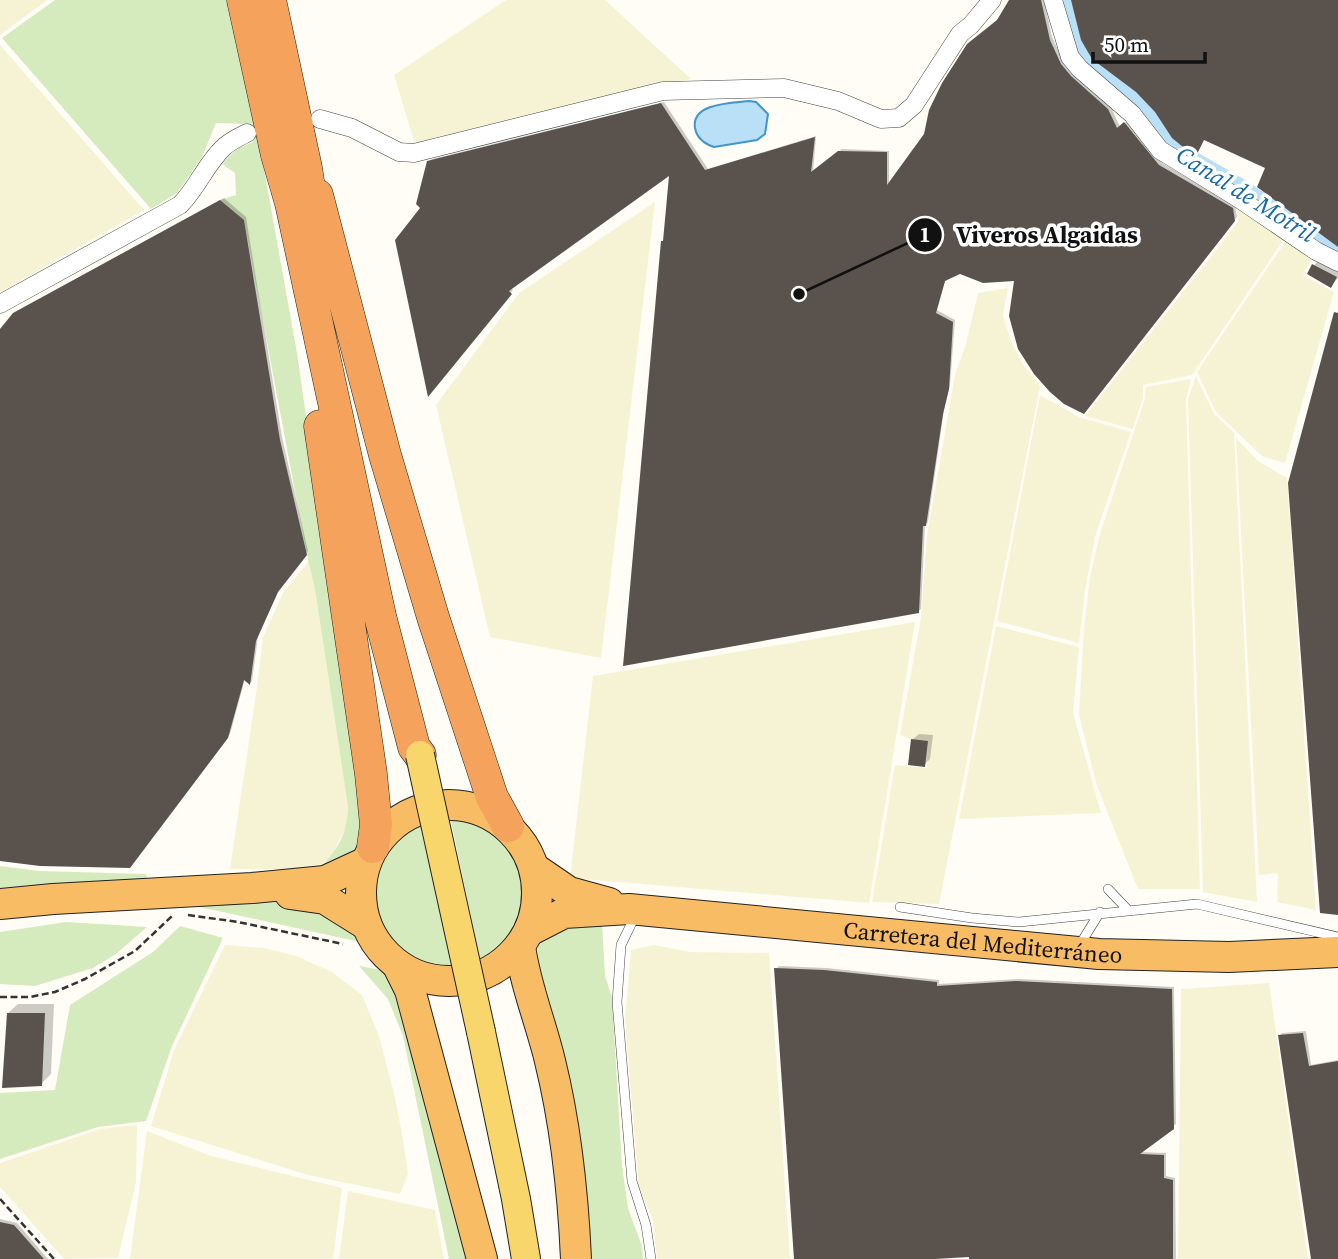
<svg xmlns="http://www.w3.org/2000/svg" width="1338" height="1259" font-family="'Source Serif 4',serif">
<style>
.farmland{fill:#f6f3d4}
.green{fill:#d5ebbd}
.water{fill:#b9e0f7;stroke:#3f96cf;stroke-width:2}
.shadow{fill:#0003}
.lines{fill:none;stroke-linecap:round;stroke-linejoin:round}
.canal{stroke:#b9e0f7;stroke-width:16}
.building{fill:#5a524d}
.service-casing{stroke:#444;stroke-width:10}
.minor-casing{stroke:#444;stroke-width:19}
.primary-casing{stroke:#222;stroke-width:30}
.trunk-casing{stroke:#222;stroke-width:32}
.motorway-casing{stroke:#222;stroke-width:33}
.path{stroke:#333;stroke-width:2.5;stroke-dasharray:7 3.5;stroke-linecap:butt}
.service{stroke:#fff;stroke-width:9}
.minor{stroke:#fff;stroke-width:18}
.primary{stroke:#f9d66b;stroke-width:28}
.trunk{stroke:#f7bc64;stroke-width:30}
.motorway{stroke:#f5a25d;stroke-width:32}
.primary-bridge-casing{stroke:#222;stroke-width:30;stroke-linecap:butt}
.primary-bridge{stroke:#f9d66b;stroke-width:28}
.labels{text-anchor:middle;dominant-baseline:central;stroke-width:7;stroke-linejoin:round;paint-order:stroke}
.street-label{font-size:23px;fill:#111;stroke:#fff}
.water-label{font-size:24px;font-style:italic;fill:#1768a6;stroke:#fff}
.leader{fill:none;stroke:#111;stroke-width:2.5}
.callout-dot{fill:#111;stroke:#fff;stroke-width:2.5}
.mark-label{font-size:21px;text-anchor:middle;font-weight:bold;fill:#fff}
.callout-label{font-size:24px;text-anchor:middle;font-weight:bold;fill:#111;stroke:#fff;stroke-width:7;stroke-linejoin:round;paint-order:stroke}
</style>
<rect width="100%" height="100%" fill="#fffdf5"/>
<!-- farmland -->
<path class="farmland" d="M0,0H47L0,35Z
M506,0H605L691,79L415,144L394,75Z
M0,45L144,210L0,292Z
M655,202L601,658L490,637L436,405L519,293Z
M1236,208L1284,239L1192,375L1143,385V398L1133,429L1085,416L1239,221Z
M1286,241L1312,258L1303,275L1334,292L1285,463L1262,456L1216,412L1197,372Z
M1008,288L1003,315L1010,339L1022,363L1040,386L939,904L872,902L895,765L927,768L928,741L911,739L900,735L921,617L927,535L955,375L966,344L978,293Z
M1196,376L1214,414L1234,433L1257,902L1203,892L1188,399Z
M1191,379L1186,399L1200,889H1138L1097,786L1079,715L1084,627L1090,577L1100,534L1145,398L1146,387Z
M1040,395L1079,417L1131,432L1096,533L1085,590L1079,643L997,621Z
M1236,438L1258,461L1287,478L1316,910L1277,902L1278,873L1259,875Z
M309,561L315,589L348,807L347,825L332,855L319,869H230L256,694L263,637L284,591Z
M915,622L869,903L570,878L593,676Z
M996,626L1079,647L1073,713L1101,813L959,819Z
M225,945L265,948L296,956L332,972L362,995L379,1036L394,1093L403,1139L408,1174L400,1194L308,1175L151,1126L174,1050Z
M654,945L691,952L769,953L790,1259H657L653,1220L639,1187L625,1019L631,950Z
M1269,983L1308,1259H1178L1181,989Z
M137,1125L136,1182L118,1258L64,1259L0,1187V1163L100,1129Z
M147,1131L211,1156L342,1188L333,1259H130Z
M348,1191L435,1210L444,1259H339Z"/>
<!-- green -->
<path class="green" d="M55,0H228L259,141L297,353L361,797L362,841L355,853L319,869C338,849 347,835 348,807L315,589L307,555L244,220L220,200L236,195L235,173L222,164L238,148L253,142L249,124L216,123L202,157L177,193L151,209L2,38Z
M451,821C472,819 489,828 503,843C540,883 527,935 480,960Z
M422,824L454,967C445,967 435,967 427,965C378,952 361,889 389,850C398,838 407,829 422,824Z
M0,866L39,871L146,874L148,884L0,892Z
M279,900L307,903L353,930L360,942L195,906L223,902Z
M66,922L147,927L116,954L93,968L35,986L0,984V932Z
M602,924L605,976L612,998L622,1166L628,1208L642,1246L643,1259H590L588,1201L577,1116L537,967L538,944L558,926Z
M180,926L223,938L172,1046L146,1121L98,1127L0,1159V1093L55,1090L70,1005L153,952Z
M359,966L381,970L395,982L470,1259H449L403,1036L388,999Z"/>
<!-- water -->
<path class="water" d="M749,101L756,102L768,114L765,134L757,140L714,147C705,144 697,139 695,128C691,103 732,103 749,101Z"/>
<!-- shadow -->
<path class="shadow" d="M1011,0H1044L1052,37L1063,61L1111,107L1120,127L1127,121L1162,163L1235,206L1237,217L1086,409L1016,279L960,272L946,278L937,310L955,320L950,385L944,410L928,522L925,525L921,609L918,611L665,239L671,172L510,288L513,290L429,394L422,207L429,162L432,159L664,102L708,169L816,136L813,173L842,149L889,151V185L925,134Z
M224,198L246,217L282,437L308,551L280,587L258,637L252,681L250,683L245,679L230,734L133,863L0,859V332L18,311Z
M1320,259L1338,268V278L1331,286L1314,265Z
M919,734L933,735L930,759L924,765L912,740Z
M779,966L827,968L939,980V984L1020,979L1174,987L1176,1124L1140,1152L1166,1153V1176L1175,1178L1176,1259H970V1255L895,1259H796L776,969Z
M18,1004H54L51,1074L41,1084L8,1013Z
M1306,1031L1311,1065L1338,1060V1259H1313L1280,1035L1282,1033Z
M0,1219L17,1223L48,1259H0Z"/>
<g class="lines">
<!-- canal -->
<path class="canal" d="M1066,0L1080,54L1140,100L1170,146L1238,185L1338,251"/>
</g>
<!-- building -->
<path class="building" d="M1009,0H1041L1050,40L1061,64L1071,76L1108,109L1117,128L1124,122L1159,165L1233,208L1235,221L1084,414L1064,404L1050,392L1034,374L1018,349L1009,316L1014,281L983,283L960,274L945,281L936,313L953,322L949,389L943,414L926,526H923L919,613L623,666L661,241H663L669,176L509,291L512,294L428,397L395,240L420,208L416,204L427,161L661,103L705,170L815,137L811,172L838,151L887,152V185L924,134L929,110L942,83L967,44L997,20Z
M1071,0H1338V247L1257,187L1265,168L1204,140L1197,154L1183,147L1172,138L1155,112L1136,92L1092,59L1081,40Z
M220,200L244,220L280,440L307,555L278,592L256,641L250,685L244,680L228,738L130,868L40,866L0,861V329L13,313Z
M1312,264L1337,277L1331,288L1307,274Z
M1334,312L1338,313V915L1320,913L1288,483Z
M911,739L928,741L925,767L908,765Z
M774,968L824,970L937,982V986L1016,981L1172,989L1174,1129L1140,1154L1164,1155V1178L1173,1180V1259H969V1257L935,1259H794Z
M7,1013H45L42,1086L2,1088Z
M1303,1033L1309,1066L1338,1061V1259H1311L1278,1035Z
M0,1222L14,1225L44,1259H0Z"/>
<g class="lines">
<defs>
<path id="service" d="M1108,889L1127,909
M900,907L972,918L1019,922L1197,904L1338,937
M636,914L621,945L617,1002L632,1181L646,1225L651,1259
M1079,946L1100,912"/>
<path id="minor" d="M1053,0L1070,57L1080,69L1132,114L1160,150L1238,198L1316,251L1338,262
M320,119L352,128L399,152L414,153L663,91L784,88L838,101L881,119L899,118L914,105L960,34L971,25L992,0
M0,304L180,205C197,188 206,164 223,148C230,141 239,137 247,133"/>
<path id="primary" d="M481,1032L516,1199L526,1259"/>
<g id="trunk">
<circle cx="449" cy="893" r="88"/>
<path d="M534,868L569,892L609,903"/>
<path d="M290,894L325,899L365,924"/>
<path d="M0,904L53,899L252,888L325,881L366,862"/>
<path id="s1" d="M529,931L564,913L629,909L1099,954L1229,957L1338,952"/>
<path d="M520,946C525,985 541,1023 550,1061C566,1126 573,1192 576,1259"/>
<path d="M398,966L410,990L482,1259"/>
</g>
<path id="motorway" d="M243,0L277,155L291,203L380,616L414,747L420,755
M270,0L306,168L314,219
M317,195L385,455L433,617L492,797L508,826
M320,426L371,774L376,825L373,847"/>
</defs>
<!-- service casing -->
<use href="#service" class="service-casing"/>
<!-- minor casing -->
<use href="#minor" class="minor-casing"/>
<!-- primary casing -->
<use href="#primary" class="primary-casing"/>
<!-- trunk casing -->
<use href="#trunk" class="trunk-casing"/>
<!-- motorway casing -->
<use href="#motorway" class="motorway-casing"/>
<!-- path -->
<path class="path" d="M188,915L238,922L343,944
M0,997H30L55,992L85,979L135,951L172,916
M0,1199L54,1259"/>
<!-- service -->
<use href="#service" class="service"/>
<!-- minor -->
<use href="#minor" class="minor"/>
<!-- primary -->
<use href="#primary" class="primary"/>
<!-- trunk -->
<use href="#trunk" class="trunk"/>
<!-- motorway -->
<use href="#motorway" class="motorway"/>
<defs>
<path id="primary-bridge" d="M420,755L481,1032"/>
</defs>
<!-- primary-bridge casing -->
<use href="#primary-bridge" class="primary-bridge-casing"/>
<!-- primary-bridge -->
<use href="#primary-bridge" class="primary-bridge"/>
</g>
<g class="labels">
<!-- street labels -->
<g class="street-label">
<text stroke="none"><textPath href="#s1" startOffset="460">Carretera del Mediterráneo</textPath></text>
</g>
<!-- water labels -->
<g class="water-label">
<text transform="translate(1246 194) rotate(32)">Canal de Motril</text>
</g>
</g>
<!-- callouts -->
<path class="leader" d="M799 294L925 235"/>
<g class="callout-dot">
<circle cx="799" cy="294" r="7"/>
<circle cx="925" cy="235" r="18"/>
</g>
<g class="mark-label">
<text x="925" y="242">1</text>
</g>
<g class="callout-label">
<text x="1047" y="243">Viveros Algaidas</text>
</g>
<!-- scale -->
<path d="M1093 52v10h112v-10" fill="none" stroke="#111111" stroke-width="3.5"/>
<text x="1104" y="52" font-size="21" fill="#111111" stroke="#ffffff" stroke-width="5" paint-order="stroke">50 m</text>
</svg>
